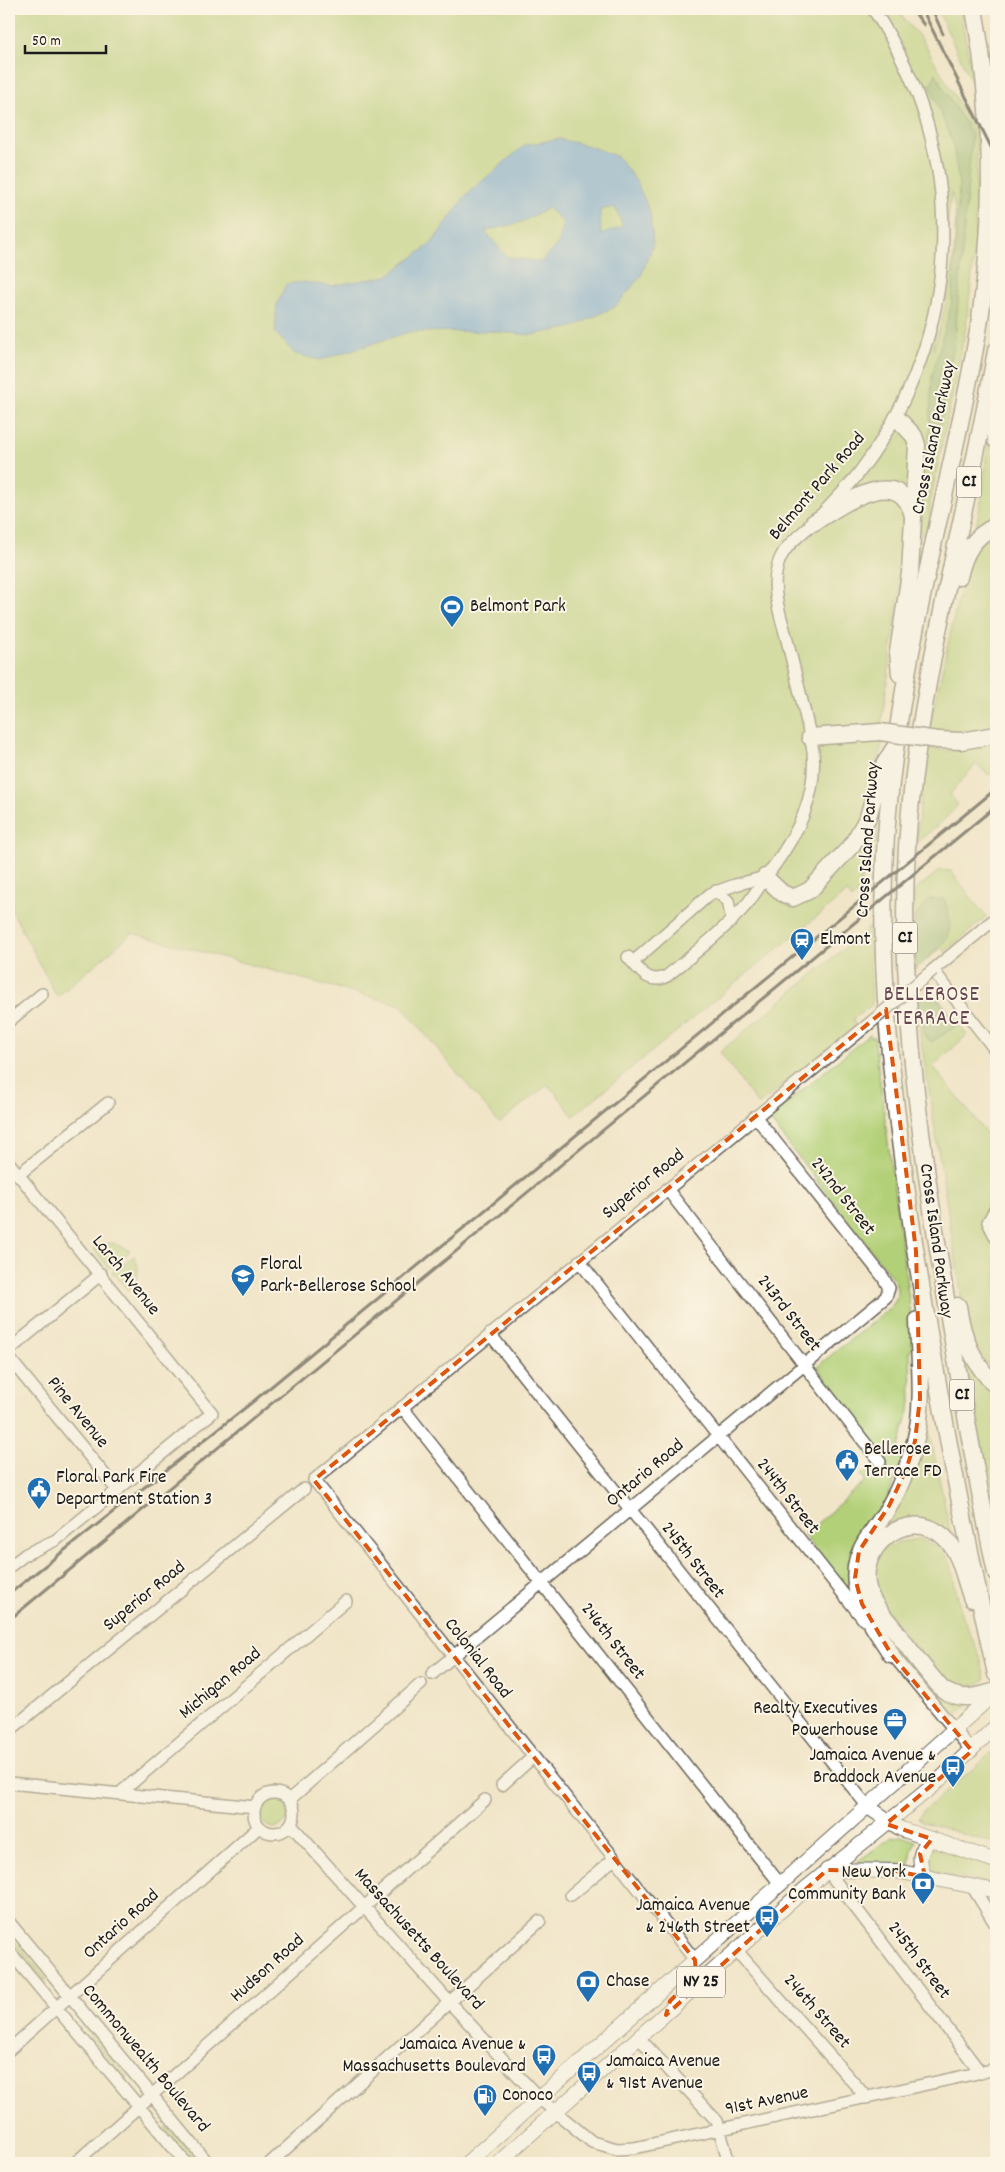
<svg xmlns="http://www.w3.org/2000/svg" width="1005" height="2172" font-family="Dekko,sans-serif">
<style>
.green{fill:#b2d077;stroke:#67764a;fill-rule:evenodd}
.forest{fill:#8db268;stroke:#546742}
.water{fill:#67a3d8;stroke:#42607a;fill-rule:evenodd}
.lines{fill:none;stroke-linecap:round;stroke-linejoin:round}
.minor-casing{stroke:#676258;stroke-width:14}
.major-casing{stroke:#676258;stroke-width:16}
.highway-casing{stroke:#676258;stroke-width:19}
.minor{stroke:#fff;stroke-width:11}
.major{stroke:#fff;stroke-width:14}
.highway{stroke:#fff;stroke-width:16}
.rail{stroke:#1c1c1c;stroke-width:3}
.minor-bridge-casing{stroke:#676258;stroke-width:14;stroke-linecap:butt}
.highway-bridge-casing{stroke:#676258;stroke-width:19;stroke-linecap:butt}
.minor-bridge{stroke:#fff;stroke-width:11}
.highway-bridge{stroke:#fff;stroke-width:16}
.marked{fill:none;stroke:#de560d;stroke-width:4;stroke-dasharray:10 6;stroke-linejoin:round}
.labels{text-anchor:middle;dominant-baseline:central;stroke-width:4;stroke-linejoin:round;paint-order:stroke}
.shield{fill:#fcf5e5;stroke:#5f5d58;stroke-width:1}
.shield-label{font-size:18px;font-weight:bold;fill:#1c1c1c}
.street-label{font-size:19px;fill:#1c1c1c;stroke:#fcf5e5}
.poi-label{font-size:19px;fill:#1c1c1c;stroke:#fcf5e5;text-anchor:start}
.quarter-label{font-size:21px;letter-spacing:1px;fill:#654750;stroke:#fcf5e5}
</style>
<rect width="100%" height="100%" fill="#fcf5e5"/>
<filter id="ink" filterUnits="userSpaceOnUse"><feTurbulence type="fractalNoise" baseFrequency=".02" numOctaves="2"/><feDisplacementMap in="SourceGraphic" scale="10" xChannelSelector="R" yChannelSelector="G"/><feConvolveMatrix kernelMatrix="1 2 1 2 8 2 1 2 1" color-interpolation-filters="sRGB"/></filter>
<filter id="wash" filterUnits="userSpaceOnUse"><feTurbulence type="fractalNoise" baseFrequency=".0096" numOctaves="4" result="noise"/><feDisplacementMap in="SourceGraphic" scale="20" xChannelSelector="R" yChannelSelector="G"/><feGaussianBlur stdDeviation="1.12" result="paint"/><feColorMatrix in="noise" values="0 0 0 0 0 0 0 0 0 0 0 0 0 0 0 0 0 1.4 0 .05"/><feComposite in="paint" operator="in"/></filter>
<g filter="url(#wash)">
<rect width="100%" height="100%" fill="#f1e5c8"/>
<!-- green -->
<path class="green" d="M9,9H897L907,23L921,38L977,135L975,249L966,327L930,503V517L926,537L920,533L922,435L879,740L883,741L875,773L878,807L877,844H872L857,895L852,899L847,892L573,1116L555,1092L547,1085L499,1123L401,1005L132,933L57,997L9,905ZM951,193C964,224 945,317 933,350Z
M937,9H960L974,87Z
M988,434L996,466V519L979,529L976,526L983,492Z
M996,532V727L953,735L934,733L931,748L951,751L952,748L996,742V769L989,775L976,764L950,794L958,805L943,821L916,843L928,732L965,568L973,549Z
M940,870L951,871L986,917L945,952L941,948L914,970V891Z
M871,926L869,940L872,1005L853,1019L856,1026L758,1105L720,1052Z
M926,995H933L938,998L967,1035L933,1066L996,1146V1200C974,1218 981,1227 996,1247V1378L967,1332L915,1003Z
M870,1034L871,1038L874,1036L915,1347L910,1350L911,1403L897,1455L902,1460L852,1596L804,1535L865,1481L861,1474L871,1468L875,1473L888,1464L818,1368L820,1364L890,1308C898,1299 899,1293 895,1281L768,1118Z
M113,1243L130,1251L109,1268L93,1248L102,1244Z
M134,1256C141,1268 139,1282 128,1291L112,1272Z
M961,1338L996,1393L995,1505L987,1482Z
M928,1425L952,1540L903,1520L890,1524L887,1520L905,1485Z
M919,1539L940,1547L950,1561L961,1613L980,1656L985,1679L979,1685L959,1687V1692L943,1682L876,1597L873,1564L886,1543L890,1547L898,1542Z
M934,1690L968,1704L955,1716Z
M996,1749V1844L923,1822L918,1818L921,1813Z
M260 1814a14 14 0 1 1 28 0a14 14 0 1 1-28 0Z
M901,1836L916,1841L912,1849L910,1865L907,1866L883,1862L858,1864V1861L892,1837Z
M939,1848L996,1868V1885L933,1872L925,1867L928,1850Z
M15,1941L46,1978V1981L42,1980L14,1946Z
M82,2023H85L128,2075V2079H125L81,2026Z
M170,2127L200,2163H193L166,2131V2128Z"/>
<!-- forest -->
<path class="forest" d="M936,73L942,86L972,134L955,339L936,448L927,472L932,377L952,301L959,185L953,144L930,86Z
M929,899H944C960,936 941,948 914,970V918Z
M933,994L959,1024L932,1042L924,1036L923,1021L915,1003L921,998Z"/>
<!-- water -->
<path class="water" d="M559,139L589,146L618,157L636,181L650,212L653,244L641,276L616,306L573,327L532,335L489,331L409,332L320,360L295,354L275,332L277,304L286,284L304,282L330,286L387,276L431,244L467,194L525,145ZM615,207L623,226L601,235L600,210ZM548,208L563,222L559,242L541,262L507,257L485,231L522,222Z"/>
</g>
<g filter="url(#ink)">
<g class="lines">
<defs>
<path id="minor" d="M716,891L728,901L732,921
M996,918L933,970L996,1051
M628,957C639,969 648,986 667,976C695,953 723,931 747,904C756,893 762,881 771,870C798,833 817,798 813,751C806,714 796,677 787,640C781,617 771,591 777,568C782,546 800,536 815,521C831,505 848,488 861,470C966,330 970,154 873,9
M633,962L710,894L735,885L765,877
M9,1021L42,994
M9,1163L212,1413L56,1540L26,1554L9,1567
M18,1175L108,1103
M667,1189L880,1462
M996,1208L988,1222L996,1238
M579,1261L864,1620
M490,1334L868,1807
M9,1350L101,1274
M9,1358L118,1491
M402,1407L781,1885
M887,1648L972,1751
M432,1674L886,1297L889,1288L883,1277L755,1116
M9,1731L304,1489
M9,1783L255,1807
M502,1785L533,1757
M254 1813a20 20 0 1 1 40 0a20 20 0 1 1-40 0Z
M119,1794L346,1601
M289,1800L421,1684
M291,1825L450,2003L540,2099L592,2142L617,2149L634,2148L996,2069
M827,1870L981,2073
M972,1886L996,1925
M571,1895L614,1859
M9,1922L208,2163
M736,1950L867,2098
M9,1951L186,2163
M695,1960L314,1480L870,1023
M639,2038L717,2121L729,2163
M9,2050L259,1827
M75,2163L485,1800
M270,2163L540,1921"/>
<path id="major" d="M868,1807L901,1829L996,1861
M827,1870L896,1871L996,1891
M925,1877C918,1861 918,1850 932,1839
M467,2163L996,1692
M498,2163L805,1889L934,1785L996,1726"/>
<path id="highway" d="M974,9C992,108 995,212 981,312C973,368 960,423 948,478C923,589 898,699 888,812C874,956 893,1099 914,1242C937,1387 964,1531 996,1674
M996,351C967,517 918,678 907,847C899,982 917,1116 938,1249C955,1357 974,1466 996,1573
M996,412V440
M897,418L914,436L917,445L910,573L898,652L900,674
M813,523C841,506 900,461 913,516
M959,577C964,554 973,536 996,526
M810,737L880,732
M938,740L961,741L996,735
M765,877L782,893L793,898L810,890L852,845L868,817L881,770L893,750
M958,1306C962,1336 974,1365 996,1386
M972,1599C964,1579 961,1552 944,1537C907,1504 854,1549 869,1592C873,1606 886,1618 895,1630C910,1650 925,1670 942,1689C960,1702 977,1697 996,1691
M891,1654C880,1636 866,1618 859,1598C846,1554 870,1539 890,1505C901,1486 909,1464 915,1442C925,1403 919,1360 918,1320"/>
</defs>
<!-- minor casing -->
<use href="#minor" class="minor-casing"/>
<!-- major casing -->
<use href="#major" class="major-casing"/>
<!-- highway casing -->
<use href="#highway" class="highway-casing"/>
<!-- minor -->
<use href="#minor" class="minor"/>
<!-- major -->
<use href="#major" class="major"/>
<!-- highway -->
<use href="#highway" class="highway"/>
<!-- rail -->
<path class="rail" d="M912,9L924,25
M922,9L996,157
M932,9L943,34
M9,1594L250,1404L996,789
M9,1620L996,806"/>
<defs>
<path id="minor-bridge" d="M870,1023L933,970"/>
<path id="highway-bridge" d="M880,732L938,740"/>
</defs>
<!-- minor-bridge casing -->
<use href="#minor-bridge" class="minor-bridge-casing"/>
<!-- highway-bridge casing -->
<use href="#highway-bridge" class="highway-bridge-casing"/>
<!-- minor-bridge -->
<use href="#minor-bridge" class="minor-bridge"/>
<!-- highway-bridge -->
<use href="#highway-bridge" class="highway-bridge"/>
</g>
</g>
<!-- marked area -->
<path d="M0 0H1005V2172H0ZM886,1009L916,1251L920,1398L915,1441L906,1470L889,1506L859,1551L855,1578L862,1604L891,1654L972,1751L886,1824L932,1839L920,1854L925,1877L896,1871L827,1870L666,2015L670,2001L696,1975L695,1960L314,1480Z" fill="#f1e5c8" fill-opacity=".55" fill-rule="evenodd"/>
<path class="marked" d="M886,1009L916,1251L920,1398L915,1441L906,1470L889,1506L859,1551L855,1578L862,1604L891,1654L972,1751L886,1824L932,1839L920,1854L925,1877L896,1871L827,1870L666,2015L670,2001L696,1975L695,1960L314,1480Z"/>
<!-- icons -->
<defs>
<symbol id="stadium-pin" viewBox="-11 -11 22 30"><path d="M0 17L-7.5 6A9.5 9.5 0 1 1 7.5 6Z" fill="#1f6fb2" stroke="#fcf5e5"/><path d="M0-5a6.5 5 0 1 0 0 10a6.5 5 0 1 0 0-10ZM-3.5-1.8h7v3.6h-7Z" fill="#fff"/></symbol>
<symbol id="station-pin" viewBox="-11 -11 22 30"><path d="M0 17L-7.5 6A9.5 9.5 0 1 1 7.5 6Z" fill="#1f6fb2" stroke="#fcf5e5"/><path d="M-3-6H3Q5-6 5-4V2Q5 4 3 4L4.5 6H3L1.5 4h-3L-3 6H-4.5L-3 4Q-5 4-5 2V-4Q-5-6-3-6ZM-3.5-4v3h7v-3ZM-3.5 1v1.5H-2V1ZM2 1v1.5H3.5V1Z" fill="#fff"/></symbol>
<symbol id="school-pin" viewBox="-11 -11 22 30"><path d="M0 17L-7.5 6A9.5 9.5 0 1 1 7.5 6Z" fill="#1f6fb2" stroke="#fcf5e5"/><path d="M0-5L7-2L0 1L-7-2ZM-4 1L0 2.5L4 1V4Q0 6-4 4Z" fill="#fff"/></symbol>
<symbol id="civic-pin" viewBox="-11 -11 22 30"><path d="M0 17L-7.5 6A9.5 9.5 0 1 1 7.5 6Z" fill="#1f6fb2" stroke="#fcf5e5"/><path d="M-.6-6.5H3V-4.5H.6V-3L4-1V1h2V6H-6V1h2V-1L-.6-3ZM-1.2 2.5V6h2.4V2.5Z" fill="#fff"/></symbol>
<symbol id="office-pin" viewBox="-11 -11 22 30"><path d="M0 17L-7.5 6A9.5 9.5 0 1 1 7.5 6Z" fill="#1f6fb2" stroke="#fcf5e5"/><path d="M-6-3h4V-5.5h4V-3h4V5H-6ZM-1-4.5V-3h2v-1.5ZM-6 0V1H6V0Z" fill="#fff"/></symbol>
<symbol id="bus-pin" viewBox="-11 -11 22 30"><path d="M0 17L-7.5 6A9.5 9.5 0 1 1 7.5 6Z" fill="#1f6fb2" stroke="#fcf5e5"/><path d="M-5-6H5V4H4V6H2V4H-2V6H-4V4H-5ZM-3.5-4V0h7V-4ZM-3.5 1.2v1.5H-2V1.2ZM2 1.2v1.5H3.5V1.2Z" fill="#fff"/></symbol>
<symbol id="bank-pin" viewBox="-11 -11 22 30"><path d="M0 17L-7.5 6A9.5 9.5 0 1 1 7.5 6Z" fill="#1f6fb2" stroke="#fcf5e5"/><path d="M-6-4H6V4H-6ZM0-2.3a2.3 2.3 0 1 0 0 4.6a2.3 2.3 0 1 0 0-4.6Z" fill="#fff"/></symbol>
<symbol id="fuel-pin" viewBox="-11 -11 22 30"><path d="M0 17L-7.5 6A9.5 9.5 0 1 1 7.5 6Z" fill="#1f6fb2" stroke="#fcf5e5"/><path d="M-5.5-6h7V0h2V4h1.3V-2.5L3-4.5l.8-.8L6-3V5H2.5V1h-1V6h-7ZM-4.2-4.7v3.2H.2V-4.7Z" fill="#fff"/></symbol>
</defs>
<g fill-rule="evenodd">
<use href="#stadium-pin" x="438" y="593" width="28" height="38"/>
<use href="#station-pin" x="788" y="926" width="28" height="38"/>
<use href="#school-pin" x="229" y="1262" width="28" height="38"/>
<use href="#civic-pin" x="833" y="1447" width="28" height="38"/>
<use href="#civic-pin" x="25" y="1475" width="28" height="38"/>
<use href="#office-pin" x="881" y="1706" width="28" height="38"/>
<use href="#bus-pin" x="939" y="1753" width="28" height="38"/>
<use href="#bank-pin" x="909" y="1870" width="28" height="38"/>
<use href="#bus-pin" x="753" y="1903" width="28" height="38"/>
<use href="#bank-pin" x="574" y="1968" width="28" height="38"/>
<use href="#bus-pin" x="530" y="2042" width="28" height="38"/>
<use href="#bus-pin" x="575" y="2059" width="28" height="38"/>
<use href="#fuel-pin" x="471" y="2082" width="28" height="38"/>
</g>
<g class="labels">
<!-- shield labels -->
<g class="shield">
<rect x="956.5" y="466.5" width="25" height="31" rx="4"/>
<rect x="892.5" y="922.5" width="25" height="31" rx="4"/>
<rect x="949.5" y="1379.5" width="25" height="31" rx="4"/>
<rect x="677" y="1966.5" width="48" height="31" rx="4"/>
</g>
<g class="shield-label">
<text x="969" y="482">CI</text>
<text x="905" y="938">CI</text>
<text x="962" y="1395">CI</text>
<text x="701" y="1982">NY 25</text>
</g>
<!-- street labels -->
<g class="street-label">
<text transform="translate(935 438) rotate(-78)">Cross Island Parkway</text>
<text transform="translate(818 487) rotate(-49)">Belmont Park Road</text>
<text transform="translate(869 840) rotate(-86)">Cross Island Parkway</text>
<text transform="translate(644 1185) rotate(-39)">Superior Road</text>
<text transform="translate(842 1197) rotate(52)">242nd Street</text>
<text transform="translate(935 1241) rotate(82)">Cross Island Parkway</text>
<text transform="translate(125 1276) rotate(51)">Larch Avenue</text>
<text transform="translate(788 1314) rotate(52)">243rd Street</text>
<text transform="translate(77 1413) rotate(51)">Pine Avenue</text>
<text transform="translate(646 1474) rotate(-40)">Ontario Road</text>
<text transform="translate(787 1497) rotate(52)">244th Street</text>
<text transform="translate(692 1561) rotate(52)">245th Street</text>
<text transform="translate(145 1597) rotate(-39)">Superior Road</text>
<text transform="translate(612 1642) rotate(52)">246th Street</text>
<text transform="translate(477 1659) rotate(52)">Colonial Road</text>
<text transform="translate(221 1684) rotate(-40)">Michigan Road</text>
<text transform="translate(122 1925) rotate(-42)">Ontario Road</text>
<text transform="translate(418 1940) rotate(48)">Massachusetts Boulevard</text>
<text transform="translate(918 1961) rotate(53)">245th Street</text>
<text transform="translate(268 1969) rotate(-42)">Hudson Road</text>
<text transform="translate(816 2012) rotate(49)">246th Street</text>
<text transform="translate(145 2059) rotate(50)">Commonwealth Boulevard</text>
<text transform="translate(767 2102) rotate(-12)">91st Avenue</text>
</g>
<!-- poi labels -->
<g class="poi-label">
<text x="470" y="607">Belmont Park</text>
<text x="820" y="940">Elmont</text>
<text x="260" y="1265">Floral<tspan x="260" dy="22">Park-Bellerose School</tspan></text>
<text x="864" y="1450">Bellerose<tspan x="864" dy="22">Terrace FD</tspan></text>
<text x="56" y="1478">Floral Park Fire<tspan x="56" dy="22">Department Station 3</tspan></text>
<text x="878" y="1709" text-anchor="end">Realty Executives<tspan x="878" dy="22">Powerhouse</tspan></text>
<text x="936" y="1756" text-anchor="end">Jamaica Avenue &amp;<tspan x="936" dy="22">Braddock Avenue</tspan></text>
<text x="906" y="1873" text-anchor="end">New York<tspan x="906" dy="22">Community Bank</tspan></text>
<text x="750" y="1906" text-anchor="end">Jamaica Avenue<tspan x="750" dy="22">&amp; 246th Street</tspan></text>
<text x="606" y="1982">Chase</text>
<text x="526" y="2045" text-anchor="end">Jamaica Avenue &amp;<tspan x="526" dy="22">Massachusetts Boulevard</tspan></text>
<text x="606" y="2062">Jamaica Avenue<tspan x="606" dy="22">&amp; 91st Avenue</tspan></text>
<text x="502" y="2096">Conoco</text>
</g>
<!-- quarter labels -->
<g class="quarter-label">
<text x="932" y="996">BELLEROSE<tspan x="932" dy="24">TERRACE</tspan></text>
</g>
</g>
<!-- margin -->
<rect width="1005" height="2172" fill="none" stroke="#fcf5e5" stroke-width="30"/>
<!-- scale -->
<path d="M25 45v8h81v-8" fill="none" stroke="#1c1c1c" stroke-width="2.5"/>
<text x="32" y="45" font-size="15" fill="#1c1c1c" stroke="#fcf5e5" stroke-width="4" paint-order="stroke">50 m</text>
</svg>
